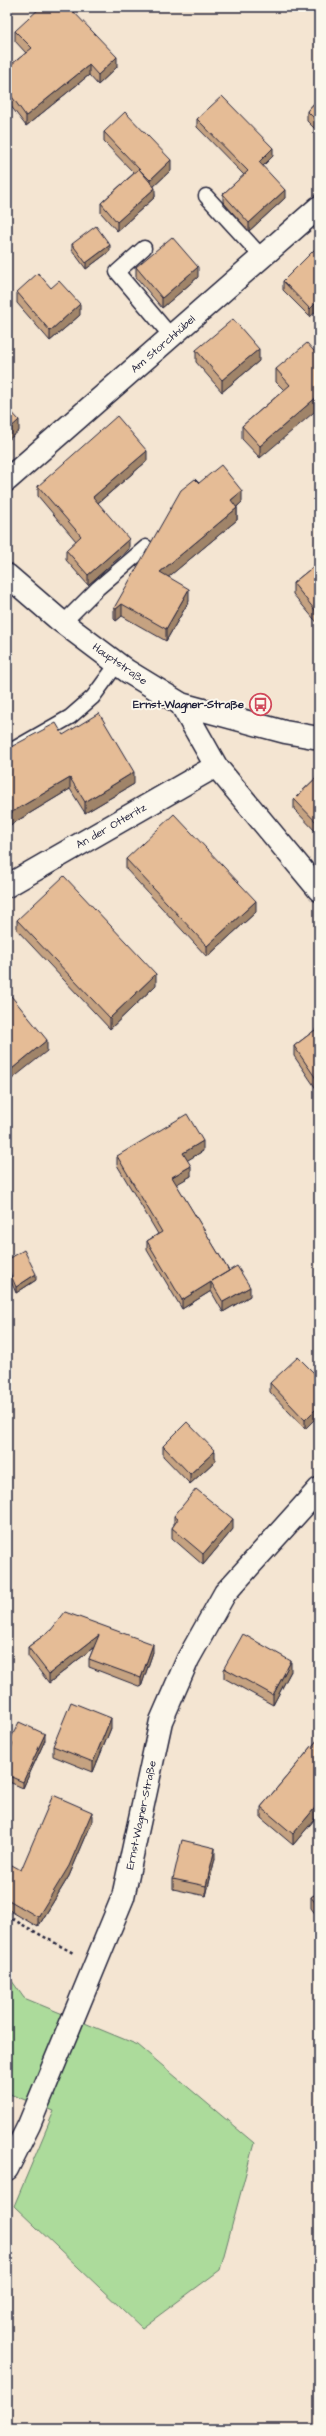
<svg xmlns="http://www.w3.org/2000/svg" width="326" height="2436" font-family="'Architects Daughter',sans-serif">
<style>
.green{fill:#acdb9b;stroke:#677e6b}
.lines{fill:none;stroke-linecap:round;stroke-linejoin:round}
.service-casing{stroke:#22223b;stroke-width:17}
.minor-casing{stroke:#22223b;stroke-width:25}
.tertiary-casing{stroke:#22223b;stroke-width:25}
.path{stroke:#22223b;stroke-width:2.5;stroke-dasharray:3 3;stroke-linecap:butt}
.service{stroke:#fbf7ec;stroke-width:14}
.minor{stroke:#fbf7ec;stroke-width:22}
.tertiary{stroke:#fbf7ec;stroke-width:22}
.wall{fill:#c5a281;stroke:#22223b}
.shaded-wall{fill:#a08469;stroke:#22223b}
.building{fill:#e5bc96;stroke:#22223b}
.labels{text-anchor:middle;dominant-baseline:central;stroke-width:4;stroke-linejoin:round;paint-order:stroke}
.street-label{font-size:11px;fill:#22223b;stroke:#fbf7ec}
.poi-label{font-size:11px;font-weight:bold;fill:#22223b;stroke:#fbf7ec;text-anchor:end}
</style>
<rect width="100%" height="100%" fill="#f4e5d2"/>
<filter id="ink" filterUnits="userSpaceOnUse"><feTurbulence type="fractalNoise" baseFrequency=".025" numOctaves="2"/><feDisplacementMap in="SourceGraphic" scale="8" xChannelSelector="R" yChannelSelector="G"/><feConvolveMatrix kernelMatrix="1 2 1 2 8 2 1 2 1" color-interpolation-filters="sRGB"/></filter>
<g filter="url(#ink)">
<!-- green -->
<path class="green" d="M7,1974L24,1998L138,2045L254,2143L220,2270L142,2328L14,2206L54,2111L7,2093Z"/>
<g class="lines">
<defs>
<path id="service" d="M206,196L262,257
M144,248L117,272L171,336
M63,623L98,588L146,547
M7,753L70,717L93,697L117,664"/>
<path id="minor" d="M7,480L319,207
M181,704L216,766L319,890
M7,886L216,766
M7,2169L29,2125L123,1897L161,1721L188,1659L225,1593L319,1489"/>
<path id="tertiary" d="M7,575L58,619L127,671L181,704L285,732L319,738"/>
</defs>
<!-- service casing -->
<use href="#service" class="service-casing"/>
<!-- minor casing -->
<use href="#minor" class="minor-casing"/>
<!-- tertiary casing -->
<use href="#tertiary" class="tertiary-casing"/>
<!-- path -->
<path class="path" d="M7,1916L73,1953"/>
<!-- service -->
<use href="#service" class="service"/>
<!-- minor -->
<use href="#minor" class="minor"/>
<!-- tertiary -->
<use href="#tertiary" class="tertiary"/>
</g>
<!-- wall -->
<path class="wall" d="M15,31L117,67L98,85L89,75L26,126L7,101V68L26,53L15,41Z
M319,85V133L307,121V111L317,100L316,99V88Z
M197,119L273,156L262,166L285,198L249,231L223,202V194L244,175L197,127Z
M104,132L171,170L154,186L155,197L117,231L101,213V203L134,173L104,142Z
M72,244L110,251L86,269L72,250Z
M319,245L310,317L283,290V281Z
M136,267L198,277L162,308L136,277Z
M51,288L80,315L50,341L17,303V292Z
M196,350L259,361L222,392L196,362Z
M319,357L260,458L242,439V426L284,390L276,382V369Z
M147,461L98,503L129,549L88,585L66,560V550L76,541L38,496V486Z
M199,483L242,502L237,507V520L168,577L189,601L166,641L122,616L116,621L114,619V608Z
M319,562V625L293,594V583Z
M63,735L134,784L85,813L70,789L7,827V749Z
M319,775V835L294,809V799Z
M126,859L256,912L207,957L126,869Z
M17,920L156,985L110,1029L17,930Z
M319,1027V1093L294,1056V1046Z
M203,1151L187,1160L191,1176L176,1184L229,1271L250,1296L223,1312L211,1291L182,1309L147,1250V1241L158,1234L117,1165V1156Z
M7,1260L36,1280L16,1293L7,1272Z
M315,1374L305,1429L270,1392V1383Z
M163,1446L215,1461L190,1484L163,1456Z
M174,1516L233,1529L203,1565L172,1538V1528L174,1525Z
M51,1630L153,1652L141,1687L89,1667V1659L94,1647L49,1683L28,1656V1647Z
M224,1668L291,1671L273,1705L224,1678Z
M111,1728L93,1772L53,1756V1746Z
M319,1738V1814L293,1845L261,1818V1807Z
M45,1740L23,1788L7,1781V1757L11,1749L9,1748V1742Z
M92,1822L69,1876L38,1927L7,1909V1869L21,1870Z
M215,1858L206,1896L173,1889V1879Z
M319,1892V1919L311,1908V1897Z"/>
<!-- shaded-wall -->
<path class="shaded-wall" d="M117,57V67L98,85V75Z
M89,65V75L26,126V116Z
M273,148V156L259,170V162Z
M171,160V170L150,190V180Z
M155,188V197L117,231V222Z
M285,190V198L249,231V223Z
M110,245V251L86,269V263Z
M198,267V277L162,308V298Z
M319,300V309L310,317V309Z
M80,304V315L50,341V331Z
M259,349V361L222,392V380Z
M319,395V408L260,458V446Z
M19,420V431L7,441V431Z
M147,451V461L93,507V497Z
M242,491V502L231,512V500Z
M237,508V520L160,584V572Z
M129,539V549L88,585V575Z
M189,589V601L166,641V629Z
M122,604V616L116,621V609Z
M10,629V639L7,641V630Z
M134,772V784L85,813V802Z
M70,778V789L7,827V815Z
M256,901V912L207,957V946Z
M156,974V985L110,1029V1018Z
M47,1040V1051L7,1083V1073Z
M203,1141V1151L183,1163V1153Z
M191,1166V1176L172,1187V1177Z
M36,1274V1280L16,1293V1287Z
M211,1282V1291L182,1309V1300Z
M250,1287V1296L223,1312V1302Z
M319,1406V1415L305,1429V1420Z
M215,1451V1461L190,1484V1474Z
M233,1519V1529L203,1565V1554Z
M99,1635V1643L49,1683V1674Z
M153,1644V1652L141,1687V1678Z
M291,1661V1671L273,1705V1695Z
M111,1718V1728L93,1772V1762Z
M45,1734V1740L23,1788V1782Z
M319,1803V1814L293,1845V1834Z
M92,1812V1822L69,1876L38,1927V1917Z
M215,1848V1858L206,1896V1886Z"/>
<!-- building -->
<path class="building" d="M41,7H69L117,57L98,75L89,65L26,116L7,90V68L32,48L15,31Z
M319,85V91L316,88Z
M222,96L273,148L259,162L285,190L249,223L223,194L248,171L197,119Z
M319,98V123L307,111Z
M125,112L171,160L150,180L139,169L155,188L117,222L101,203L139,169L104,132Z
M96,226L110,245L86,263L72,244Z
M172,237L198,267L162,298L136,267Z
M319,245V300L310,309L283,281Z
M38,273L51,288L59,281L80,304L50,331L17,292Z
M233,319L259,349L222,380L196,350Z
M307,343L319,357V395L260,446L242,426L290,385L276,369Z
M7,407L19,420L7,431Z
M117,416L147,451L93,497L129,539L88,575L66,550L81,536L38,486Z
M221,465L242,491L231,500L237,508L160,572L189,589L166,629L122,604L116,609L114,608L181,490L195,479L199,483Z
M319,562V615L293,583Z
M7,624L10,629L7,630Z
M99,713L134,772L85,802L70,778L7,815V749L56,723L63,735Z
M319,775V825L294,799Z
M174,814L256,901L207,946L126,859Z
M64,876L156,974L110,1018L17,920Z
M7,991L47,1040L7,1073Z
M319,1027V1083L294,1046Z
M187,1114L203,1141L183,1153L191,1166L172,1177L229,1271L212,1281L237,1266L250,1287L223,1302L211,1282L182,1300L147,1241L162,1232L117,1156Z
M24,1250L36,1274L16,1287L7,1266V1260Z
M298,1357L315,1374L319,1370V1406L305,1420L270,1383Z
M187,1422L215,1451L190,1474L163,1446Z
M196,1489L233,1519L203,1554L172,1528L178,1519L174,1516Z
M65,1612L153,1644L141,1678L89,1659L99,1635L49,1674L28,1647L51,1630Z
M243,1634L291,1661L273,1695L224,1668Z
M71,1702L111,1718L93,1762L53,1746Z
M19,1722L45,1734L23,1782L7,1775V1757L13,1744L9,1742Z
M319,1738V1803L293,1834L261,1807Z
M53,1795L92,1812L69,1866L38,1917L7,1899V1869L10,1864L21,1870Z
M182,1840L215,1848L206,1886L173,1879Z
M319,1892V1908L311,1897Z"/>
</g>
<!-- icons -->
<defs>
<symbol id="bus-ring" viewBox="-11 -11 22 22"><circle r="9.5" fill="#fbf7ec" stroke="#d1495b" stroke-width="1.5"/><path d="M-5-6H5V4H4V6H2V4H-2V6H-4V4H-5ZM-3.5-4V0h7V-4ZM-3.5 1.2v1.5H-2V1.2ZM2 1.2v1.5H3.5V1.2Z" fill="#d1495b"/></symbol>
</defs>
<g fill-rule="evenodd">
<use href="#bus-ring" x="248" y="692" width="25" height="25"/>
</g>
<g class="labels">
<!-- street labels -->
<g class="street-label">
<text transform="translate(163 344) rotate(-41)">Am Storchhübel</text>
<text transform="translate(120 664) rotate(35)">Hauptstraße</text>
<text transform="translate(111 826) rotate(-30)">An der Otteritz</text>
<text transform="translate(141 1815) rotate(-78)">Ernst-Wagner-Straße</text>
</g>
<!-- poi labels -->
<g class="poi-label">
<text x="244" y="704">Ernst-Wagner-Straße</text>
</g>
</g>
<!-- margin -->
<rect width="326" height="2436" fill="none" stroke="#fbf7ec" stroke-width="24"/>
<rect x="12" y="12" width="302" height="2412" fill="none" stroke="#22223b" stroke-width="1.5" filter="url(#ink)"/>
</svg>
